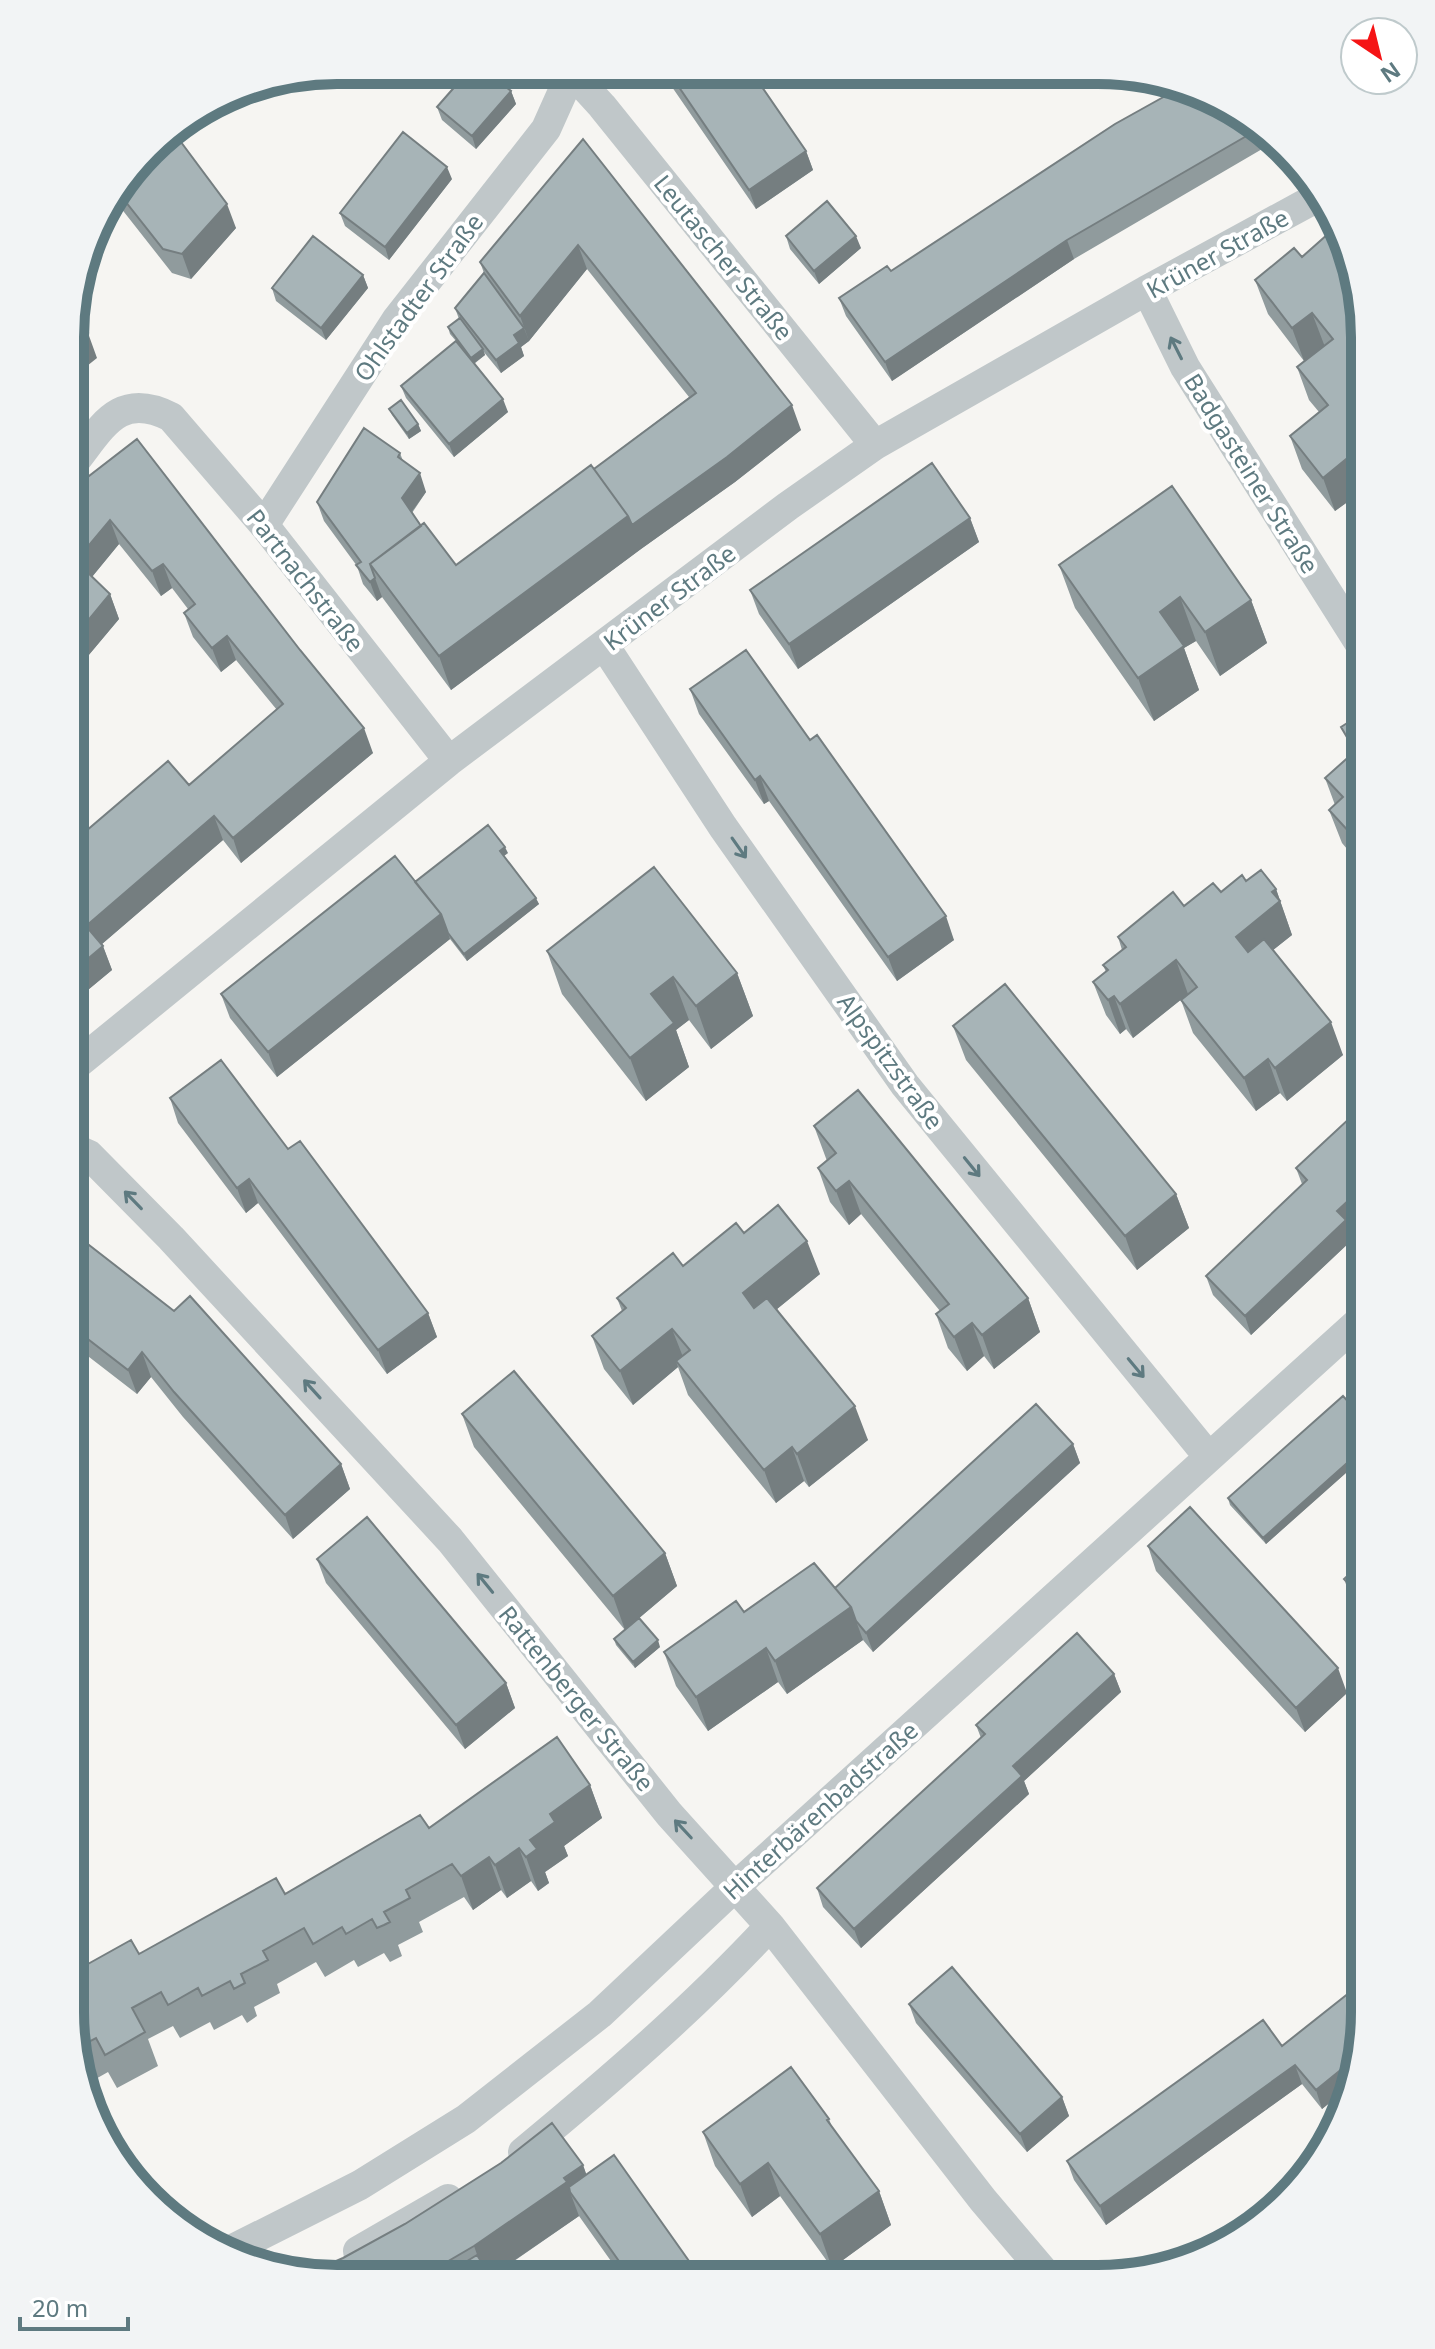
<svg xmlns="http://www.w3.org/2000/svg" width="1435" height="2349" font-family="'Noto Sans',sans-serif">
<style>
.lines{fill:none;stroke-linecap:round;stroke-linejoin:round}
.street{stroke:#c0c7c9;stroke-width:30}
.wall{fill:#909b9d}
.shaded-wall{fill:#757e80}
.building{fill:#a7b4b7;stroke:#757e80;stroke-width:2}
.oneway{stroke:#5e7a80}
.labels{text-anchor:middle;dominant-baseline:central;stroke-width:8;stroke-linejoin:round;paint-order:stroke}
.street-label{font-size:24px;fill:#5e7a80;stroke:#fff}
.rim{fill:none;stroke:#5e7a80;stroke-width:10}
</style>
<rect width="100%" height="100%" fill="#f6f5f2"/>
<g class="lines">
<!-- street -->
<path class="street" d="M570,71L602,106L875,445
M1147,290L1185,367L1365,652
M72,465C102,428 118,390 171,417L264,525L449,761
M264,525L397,319L546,129L572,71
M604,645L723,827L905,1085L1208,1456
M71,1069L449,761L788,506L875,445L1147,290L1316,198
M71,1147L89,1155L171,1238L450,1540L669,1814L770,1926L983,2200L1050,2279
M523,2152C609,2081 694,2008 770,1926
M235,2248L360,2185L466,2119L600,2014L736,1886L1365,1316
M358,2251L448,2199"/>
</g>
<!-- wall -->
<path class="wall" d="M661,71H751L806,151L813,170L756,209Z
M451,77L511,91L516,104L476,149L442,120L437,107L455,87Z
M1261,126L1274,142L1074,259L892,381L846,316L839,298L891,271Z
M161,137L236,228L191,279L172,273L113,198Z
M583,139L801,430L735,482L641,549L451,690L382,597L377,601L363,584L357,566L324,521L317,502L400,453L403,461L426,492L412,513L421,526L456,565L594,469L689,397L587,269L529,341L521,347L524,356L501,373L483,351L485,355L474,364L508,412L454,457L406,398L401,386L456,341L450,334L448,327L459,319L455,308L484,273L480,262Z
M452,179L389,260L345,226L340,213Z
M786,236L861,248L819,284L790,249Z
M1302,257L1365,337V524L1360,518L1353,498L1335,511L1302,469L1290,436L1319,412L1309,400L1297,367L1304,361L1268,314L1255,280Z
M363,275L368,288L326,340L276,301L272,288Z
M389,409L418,424L421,431L409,439L392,415Z
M80,483L373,753L241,863L223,840L102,944L112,970L71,1004L72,843L189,785L277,710L236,660L221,672L193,637L184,613L188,609L172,588L161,596L119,544L92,577L110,594L119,619L72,675Z
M970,518L979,542L798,669L759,614L750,590Z
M1059,565L1251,600L1267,643L1220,676L1196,641L1184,648L1199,690L1154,721L1075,608Z
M690,689L954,940L897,981L769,801L764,804L699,714Z
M1362,745L1364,869L1342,843L1329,810L1335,805L1325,778Z
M508,853L504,856L539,904L467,961L450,939L277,1077L230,1018L221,994L415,882Z
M1276,889L1292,935L1273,950L1343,1055L1287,1101L1280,1093L1256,1111L1193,1033L1181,1000L1188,994L1133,1038L1126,1029L1120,1034L1106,1015L1093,982L1106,972L1103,965L1122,950L1118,937L1184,906L1221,892Z
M547,951L737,973L753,1016L711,1049L689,1020L676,1030L689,1067L646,1101L562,994Z
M953,1026L1176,1194L1189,1228L1137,1270L966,1060Z
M170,1098L288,1149L428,1313L437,1337L387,1374L258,1203L246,1213L178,1123Z
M814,1126L1028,1298L1040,1332L994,1369L984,1356L967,1371L948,1348L936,1314L940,1311L861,1214L849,1225L830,1202L818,1168L827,1161Z
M1296,1168L1348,1226L1353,1239L1251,1335L1213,1295L1206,1276L1302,1184Z
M71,1231L341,1464L350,1489L293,1539L183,1417L151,1377L137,1394L71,1343Z
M744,1233L820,1274L777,1309L868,1440L809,1487L804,1481L776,1503L688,1395L678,1367L633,1405L604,1369L592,1336L622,1311L617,1298L683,1266Z
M462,1414L665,1553L677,1586L625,1630L474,1447Z
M1365,1420V1456L1266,1544L1230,1505L1228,1498Z
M1073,1444L1080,1463L873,1652L863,1640L787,1694L778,1682L708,1731L676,1686L664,1652L744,1612L835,1588Z
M1148,1546L1347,1693L1305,1732L1156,1571Z
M317,1559L506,1683L515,1708L465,1749L326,1583Z
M1365,1560V1612L1351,1598L1344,1579Z
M614,1639L660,1647L635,1668L616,1645Z
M1114,1674L1121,1692L1024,1781L1029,1794L861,1948L823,1907L817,1888L981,1738L976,1725Z
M1364,1732V1766L1360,1761L1353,1742Z
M590,1785L602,1818L564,1846L568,1856L545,1872L549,1883L538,1891L531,1881L507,1898L501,1890L473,1910L464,1897L419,1922L423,1932L398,1945L402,1956L390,1962L384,1953L358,1967L354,1960L325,1977L316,1962L277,1984L280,1993L254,2007L257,2016L247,2023L242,2015L214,2030L210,2022L180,2038L173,2026L148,2039L158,2066L117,2088L108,2072L85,2085L70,2012L139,1954L285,1894L429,1828Z
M909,2004L1062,2097L1069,2116L1027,2152L916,2023Z
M1364,2030L1353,2084L1322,2109L1302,2084L1106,2225L1074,2180L1067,2161L1282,2046Z
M829,2119L832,2127L879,2191L891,2225L832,2268L780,2196L752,2217L715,2166L703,2132Z
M583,2165L586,2174L701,2278H623L579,2216L491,2277H303Z"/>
<!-- shaded-wall -->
<path class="shaded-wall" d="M793,71H812L797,81Z
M511,91L516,104L476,149L472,136Z
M806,151L813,170L756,209L749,190Z
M447,167L452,179L389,260L385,247Z
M227,204L236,228L191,279L182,254Z
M856,236L861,248L819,284L814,271Z
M1067,240L1074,259L892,381L885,362Z
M578,245L587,269L529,341L520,316Z
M363,275L368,288L326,340L321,328Z
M1312,313L1325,347L1304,361L1292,328Z
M524,328L529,341L521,347L524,356L501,373L496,360L514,335Z
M88,333L97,358L72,378V347Z
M483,349L485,355L473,364L471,358Z
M503,399L508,412L454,457L449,444Z
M792,405L801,430L735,482L641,549L451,690L439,656L628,516Z
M418,424L421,431L409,439L407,433Z
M1350,456L1362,490L1348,484L1353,498L1335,511L1323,478Z
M420,473L426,492L408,517L402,498Z
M970,518L979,542L798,669L789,644Z
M110,520L119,544L91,578L90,591L79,557Z
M163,564L172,588L161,596L152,571Z
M375,578L382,597L377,601L370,582Z
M110,594L119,619L72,675V640Z
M1180,597L1196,641L1184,648L1199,690L1154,721L1138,678L1160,612Z
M1251,600L1267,643L1220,676L1205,632Z
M227,636L236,660L221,672L212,648Z
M364,728L373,753L241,863L233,838Z
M1365,735V743L1354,750L1351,744Z
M760,776L769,801L764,804L755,780Z
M214,816L223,840L95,950L86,926Z
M1365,824V868L1364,869L1352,835Z
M505,847L508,853L502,857L500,851Z
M1276,889L1292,935L1248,970L1236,937Z
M536,898L539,904L467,961L464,954Z
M441,914L450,939L277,1077L268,1052Z
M946,916L954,940L897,981L888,957Z
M103,946L112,970L71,1004V973Z
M1176,960L1188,994L1133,1038L1120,1004Z
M737,973L753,1016L711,1049L696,1006Z
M673,977L689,1020L676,1030L689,1067L646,1101L630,1058L651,994Z
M1114,996L1126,1029L1120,1034L1108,1000Z
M1331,1022L1343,1055L1287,1101L1275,1068Z
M1268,1059L1280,1093L1256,1111L1244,1078Z
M249,1179L258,1203L246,1213L237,1188Z
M849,1181L861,1214L849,1225L836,1191Z
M1365,1185V1210L1348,1226L1353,1239L1251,1335L1245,1316L1337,1211Z
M1176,1194L1189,1228L1137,1270L1125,1236Z
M807,1241L820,1274L755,1327L743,1293Z
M1028,1298L1040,1332L994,1369L982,1335Z
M428,1313L437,1337L387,1374L378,1350Z
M972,1323L984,1356L967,1371L954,1337Z
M672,1329L685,1362L676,1361L678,1367L633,1405L620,1371Z
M142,1352L151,1377L137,1394L128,1370Z
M855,1406L868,1440L809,1487L797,1454Z
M1073,1444L1080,1463L873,1652L866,1633Z
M792,1447L804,1481L776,1503L764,1470Z
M1365,1447V1456L1266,1544L1263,1538Z
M341,1464L350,1489L293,1539L285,1515Z
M665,1553L677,1586L625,1630L613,1596Z
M851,1607L863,1640L787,1694L775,1661Z
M658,1640L660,1647L635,1668L633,1662Z
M766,1648L778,1682L708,1731L696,1697Z
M1338,1668L1347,1693L1305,1732L1296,1708Z
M1114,1674L1121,1692L1024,1781L1029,1794L861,1948L854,1929L1013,1766Z
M506,1683L515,1708L465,1749L456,1725Z
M590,1785L602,1818L564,1846L568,1856L545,1872L549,1883L538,1891L526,1857L530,1840L550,1814Z
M519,1848L531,1881L507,1898L495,1865Z
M489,1857L501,1890L473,1910L461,1876Z
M1359,2055L1353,2084L1322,2109L1316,2090Z
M1295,2065L1302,2084L1106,2225L1100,2206Z
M1062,2097L1069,2116L1027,2152L1020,2134Z
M768,2163L780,2196L752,2217L740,2184Z
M583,2165L595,2199L570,2192L579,2216L490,2277H485L474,2246Z
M879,2191L891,2225L832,2268L820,2234Z"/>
<!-- building -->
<path class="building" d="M457,70H485L511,91L472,136L437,107L458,83L451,77Z
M668,71H751L806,151L749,190Z
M1176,90L1262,127L1067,240L885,362L839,298L887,266L891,271L1115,124Z
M172,130L227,204L182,254L163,249L118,192L161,137Z
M403,132L447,167L385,247L340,213Z
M583,139L792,405L727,457L632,525L628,516L594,469L696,393L578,245L520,316L480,262Z
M827,201L856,236L814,271L786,236Z
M1337,226L1345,236L1365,337V506L1348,484L1363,472L1350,456L1323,478L1290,436L1328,405L1297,367L1333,339L1312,313L1292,328L1255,280L1294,248L1302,257Z
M313,236L363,275L321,328L272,288Z
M484,273L524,328L514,335L519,343L496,360L455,308Z
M72,313L88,333L72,347Z
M460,318L483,349L471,358L448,327Z
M456,341L503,399L449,444L401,386Z
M401,400L418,424L407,433L389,409Z
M364,428L400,453L398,457L420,473L402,498L421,526L370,564L375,578L370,582L356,565L361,562L317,502Z
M137,439L300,650L364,728L233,838L214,816L86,926L103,946L71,973L72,843L168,761L189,785L283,704L227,636L212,648L184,613L195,604L163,564L152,571L110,520L79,557L85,562L82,567L110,594L72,640V493L80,483Z
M932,463L970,518L789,644L750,590Z
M591,465L628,516L439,656L370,564L424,523L456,565Z
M1172,486L1251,600L1205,632L1180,597L1160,612L1184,646L1138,678L1059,565Z
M746,650L810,740L817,735L946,916L888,957L760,776L755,780L690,689Z
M1355,718L1365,733V735L1351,744L1341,727Z
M1362,745L1365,748V824L1352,835L1329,810L1343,797L1325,778Z
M488,825L505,847L500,851L536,898L464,954L448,933L441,914L415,882Z
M395,856L441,914L268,1052L221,994Z
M654,867L737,973L696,1006L673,977L651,994L674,1023L630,1058L547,951Z
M1261,870L1276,889L1272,892L1280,901L1236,937L1248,952L1264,939L1331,1022L1275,1068L1268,1059L1244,1078L1181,1000L1197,987L1176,960L1120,1004L1114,996L1108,1000L1093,982L1108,970L1103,965L1126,947L1118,937L1173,892L1184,906L1213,883L1221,892L1242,875L1246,881Z
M1005,984L1176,1194L1125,1236L953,1026Z
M221,1060L288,1149L300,1141L428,1313L378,1350L249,1179L237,1188L170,1098Z
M858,1090L1028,1298L982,1335L972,1323L954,1337L936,1314L949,1304L849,1181L836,1191L818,1168L836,1153L814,1126Z
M1365,1104V1185L1337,1211L1346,1220L1245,1316L1206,1276L1307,1180L1296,1168Z
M778,1205L807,1241L743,1293L754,1308L767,1298L855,1406L797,1454L792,1447L764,1470L676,1361L690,1350L672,1329L620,1371L592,1336L626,1308L617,1298L673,1253L683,1266L736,1223L744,1233Z
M71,1231L174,1311L190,1296L341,1464L285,1515L174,1392L142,1352L128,1370L71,1326Z
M514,1371L665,1553L613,1596L462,1414Z
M1343,1396L1365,1420V1447L1263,1538L1228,1498Z
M1036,1404L1073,1444L866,1633L856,1621L851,1607L835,1588Z
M1190,1507L1338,1668L1296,1708L1148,1546Z
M367,1517L506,1683L456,1725L317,1559Z
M1365,1560V1601L1344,1579Z
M814,1563L851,1607L775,1661L766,1648L696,1697L664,1652L736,1601L744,1612Z
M639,1618L658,1640L633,1662L614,1639Z
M1077,1633L1114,1674L1013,1766L1022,1776L854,1929L817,1888L985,1734L976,1725Z
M1364,1732V1756L1353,1742Z
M557,1737L590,1785L550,1814L555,1822L530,1840L537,1849L526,1857L519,1848L495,1865L489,1857L461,1876L452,1864L406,1890L410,1898L384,1912L390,1922L384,1925L377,1928L372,1919L346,1934L342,1927L313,1944L304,1928L263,1951L268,1960L241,1974L245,1983L234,1989L230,1981L202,1996L198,1988L168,2005L161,1992L132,2008L145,2032L105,2055L96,2038L77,2048L70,2012V1974L131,1940L139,1954L276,1878L285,1894L420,1815L429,1828Z
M952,1967L1062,2097L1020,2134L909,2004Z
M1364,1981V2030L1359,2055L1316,2090L1295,2065L1100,2206L1067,2161L1263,2020L1282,2046Z
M791,2067L829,2119L827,2120L879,2191L820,2234L768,2163L740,2184L703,2132Z
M552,2123L583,2165L564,2178L567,2182L474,2246L421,2277L302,2276L343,2258L405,2224L501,2163Z
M614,2155L701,2278H631L570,2192L569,2187Z
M477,2255L491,2277H441Z"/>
<!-- one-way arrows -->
<defs><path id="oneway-shaft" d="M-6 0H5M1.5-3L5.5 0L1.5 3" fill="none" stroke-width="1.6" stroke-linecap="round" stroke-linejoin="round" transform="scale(2)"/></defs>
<g class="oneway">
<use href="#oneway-shaft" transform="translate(1176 348) rotate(-117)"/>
<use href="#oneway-shaft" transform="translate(739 848) rotate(55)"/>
<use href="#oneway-shaft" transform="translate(972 1167) rotate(51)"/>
<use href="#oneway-shaft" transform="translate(133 1200) rotate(-134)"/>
<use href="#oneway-shaft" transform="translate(1136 1368) rotate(50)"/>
<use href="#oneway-shaft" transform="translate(312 1389) rotate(-132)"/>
<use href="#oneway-shaft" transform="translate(485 1583) rotate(-129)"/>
<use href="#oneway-shaft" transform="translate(683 1829) rotate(-133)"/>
</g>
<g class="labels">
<!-- street labels -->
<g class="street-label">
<text transform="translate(1217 253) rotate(-29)">Krüner Straße</text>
<text transform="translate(724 257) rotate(51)">Leutascher Straße</text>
<text transform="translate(418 297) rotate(-54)">Ohlstadter Straße</text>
<text transform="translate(1252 473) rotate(58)">Badgasteiner Straße</text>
<text transform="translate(306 580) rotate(52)">Partnachstraße</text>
<text transform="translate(669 597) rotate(-37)">Krüner Straße</text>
<text transform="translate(891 1061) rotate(54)">Alpspitzstraße</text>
<text transform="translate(577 1698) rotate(51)">Rattenberger Straße</text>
<text transform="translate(820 1810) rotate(-42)">Hinterbärenbadstraße</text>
</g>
</g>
<!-- crop -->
<path d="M0 0H1435V2349H0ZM337 84H1098A253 253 0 0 1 1351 337V2012A253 253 0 0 1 1098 2265H337A253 253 0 0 1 84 2012V337A253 253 0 0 1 337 84Z" fill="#f2f4f5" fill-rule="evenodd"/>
<path class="rim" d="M337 84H1098A253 253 0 0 1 1351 337V2012A253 253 0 0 1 1098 2265H337A253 253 0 0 1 84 2012V337A253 253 0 0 1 337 84Z"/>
<!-- north arrow -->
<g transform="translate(1379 56) rotate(145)"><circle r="38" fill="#ffffff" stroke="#bfcacc" stroke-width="2"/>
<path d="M0-6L14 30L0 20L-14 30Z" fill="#f51415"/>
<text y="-12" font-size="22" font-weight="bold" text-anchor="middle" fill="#5e7a80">N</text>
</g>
<!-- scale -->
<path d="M20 2317v12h108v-12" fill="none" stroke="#5e7a80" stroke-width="4"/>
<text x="32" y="2317" font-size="24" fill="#5e7a80" stroke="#ffffff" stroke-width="6" paint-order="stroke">20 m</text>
</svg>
